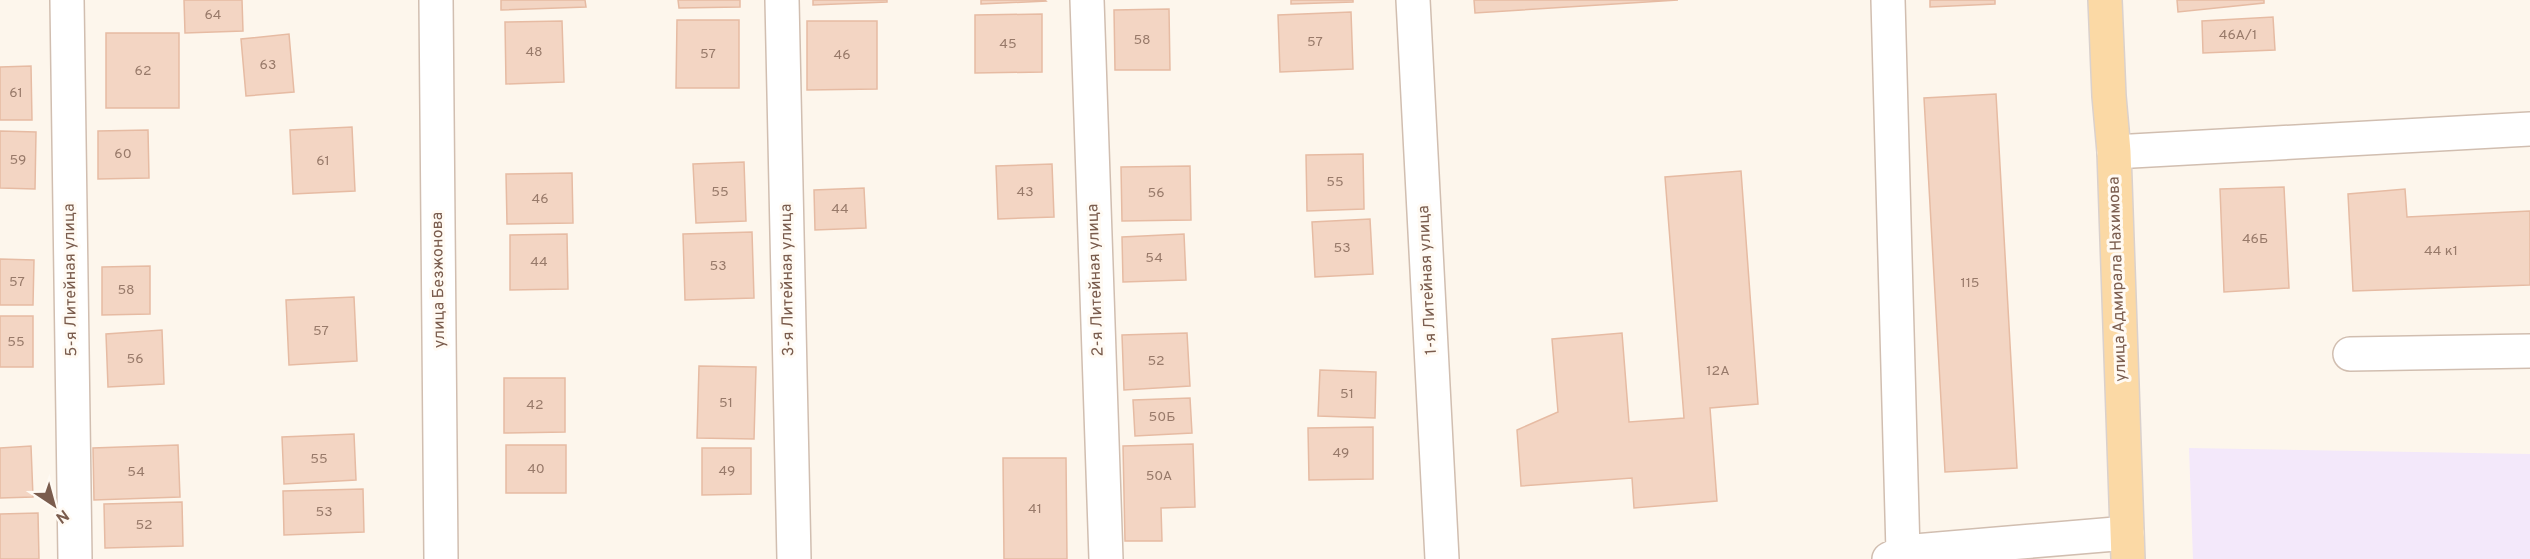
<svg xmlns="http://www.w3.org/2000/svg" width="2530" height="559" font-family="Overpass,sans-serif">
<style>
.education{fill:#f3e8fa}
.building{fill:#f3d5c3;stroke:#e6bba3;stroke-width:1.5}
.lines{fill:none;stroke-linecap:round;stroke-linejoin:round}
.minor-casing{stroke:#d1beb0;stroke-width:36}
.major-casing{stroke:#dad1cd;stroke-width:36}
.minor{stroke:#fff;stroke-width:33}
.major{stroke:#fbd9a5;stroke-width:33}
.labels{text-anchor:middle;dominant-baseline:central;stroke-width:6;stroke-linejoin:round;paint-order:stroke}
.number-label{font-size:14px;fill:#987a6a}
.street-label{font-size:16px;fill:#7a5c4d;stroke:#fffaf3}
</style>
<rect width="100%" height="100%" fill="#fdf6ec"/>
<!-- education -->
<path class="education" d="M2189,448L2530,454V559H2193Z"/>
<!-- building -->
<path class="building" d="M184,0H242L243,31L185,33Z
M501,0H585L586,7L501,10Z
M678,0H740V7L679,8Z
M813,0H887V2L813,5Z
M981,0H1045L1046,1L981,4Z
M1291,0H1353V2L1291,4Z
M1474,0H1678L1475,13Z
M1930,0H1995V4L1930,7Z
M2177,0H2264V3L2178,12Z
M1169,9L1170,70H1115L1114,10Z
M1351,12L1353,69L1280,72L1278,15Z
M1042,14V72L975,73V15Z
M2273,17L2275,50L2203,53L2202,21Z
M677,20H739V88H676Z
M562,21L564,82L506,84L505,22Z
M807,21H877V89L807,90Z
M106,33H179V108H106Z
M289,34L294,92L246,96L241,39Z
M31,66L32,120H0V67Z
M1996,94L2017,468L1945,472L1924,98Z
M352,127L355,191L293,194L290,130Z
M148,130L149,178L98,179V131Z
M0,131L36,132L35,189L0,188Z
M1363,154L1364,209L1307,211L1306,155Z
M744,162L746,221L696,223L693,164Z
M1052,164L1054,217L998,219L996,166Z
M1190,166L1191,220L1122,221L1121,167Z
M1741,171L1758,404L1710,408L1717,501L1634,508L1632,478L1521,486L1517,430L1558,412L1552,339L1622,333L1629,422L1684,418L1665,177Z
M572,173L573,223L507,224L506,174Z
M2284,187L2289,288L2224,292L2220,189Z
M864,188L866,228L815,230L814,190Z
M2405,189L2407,217L2530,211V285L2353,291L2348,194Z
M1370,219L1373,274L1315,277L1312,222Z
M752,232L754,298L685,300L683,234Z
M567,234L568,289L510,290V235Z
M1184,234L1186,280L1123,282L1122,237Z
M0,259L34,260L33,305H0Z
M150,266V314L102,315V267Z
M354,297L357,361L289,365L286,300Z
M0,316H33V367H0Z
M162,330L164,384L108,387L106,334Z
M1187,333L1190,386L1124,390L1122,335Z
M699,366L756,367L754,439L697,438Z
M1320,370L1376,372L1375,418L1318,416Z
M504,378H565V432L504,433Z
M1190,398L1192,433L1135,436L1133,400Z
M1373,427V479L1309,480L1308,428Z
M354,434L356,480L284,484L282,437Z
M1193,444L1195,507L1161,508L1162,541H1125L1123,446Z
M178,445L180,497L94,500L93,448Z
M506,445H566V493H506Z
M31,446L33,497L0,498V448Z
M702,448H751V494L702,495Z
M1003,458H1066L1067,559H1004Z
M363,489L364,532L284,535L283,491Z
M182,502L183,546L105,548L104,504Z
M38,513L39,559H0V514Z"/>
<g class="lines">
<defs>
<path id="minor" d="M67,0L75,559
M436,0L441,559
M782,0L794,559
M1087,0L1106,559
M1413,0L1442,559
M1888,0L1903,552
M2114,152L2530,129
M2350,354L2530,351
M1889,559L1903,552L2127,533"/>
<path id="major" d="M2105,0L2109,96L2114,152L2128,559"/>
</defs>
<!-- minor casing -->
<use href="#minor" class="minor-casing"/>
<!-- major casing -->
<use href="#major" class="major-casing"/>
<!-- minor -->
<use href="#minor" class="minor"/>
<!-- major -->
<use href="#major" class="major"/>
</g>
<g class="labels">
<!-- number labels -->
<g class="number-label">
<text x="213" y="15">64</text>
<text x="2238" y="35">46А/1</text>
<text x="1142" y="40">58</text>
<text x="1315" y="42">57</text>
<text x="1008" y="44">45</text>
<text x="534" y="52">48</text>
<text x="708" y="54">57</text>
<text x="842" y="55">46</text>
<text x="268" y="65">63</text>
<text x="143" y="71">62</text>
<text x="16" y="93">61</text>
<text x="123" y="154">60</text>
<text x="18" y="160">59</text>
<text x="323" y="161">61</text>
<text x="1335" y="182">55</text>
<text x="720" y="192">55</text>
<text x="1025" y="192">43</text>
<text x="1156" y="193">56</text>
<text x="540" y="199">46</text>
<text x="840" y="209">44</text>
<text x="2255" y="239">46Б</text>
<text x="1342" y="248">53</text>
<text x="2441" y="251">44 к1</text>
<text x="1154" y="258">54</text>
<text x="539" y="262">44</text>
<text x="718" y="266">53</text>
<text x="17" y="282">57</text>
<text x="1970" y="283">115</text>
<text x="126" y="290">58</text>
<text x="321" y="331">57</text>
<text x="16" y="342">55</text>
<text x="135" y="359">56</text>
<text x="1156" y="361">52</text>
<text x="1718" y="371">12А</text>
<text x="1347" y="394">51</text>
<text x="726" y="403">51</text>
<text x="535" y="405">42</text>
<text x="1162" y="417">50Б</text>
<text x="1341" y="453">49</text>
<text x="319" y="459">55</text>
<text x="536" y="469">40</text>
<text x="727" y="471">49</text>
<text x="136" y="472">54</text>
<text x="1159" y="476">50А</text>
<text x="1035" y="509">41</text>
<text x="324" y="512">53</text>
<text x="144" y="525">52</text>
</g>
<!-- street labels -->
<g class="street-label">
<text transform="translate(2118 279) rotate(-92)">улица Адмирала Нахимова</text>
<text transform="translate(71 280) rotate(-91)">5-я Литейная улица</text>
<text transform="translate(439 280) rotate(-91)">улица Безжонова</text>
<text transform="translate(788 280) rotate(-91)">3-я Литейная улица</text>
<text transform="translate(1096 280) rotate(-92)">2-я Литейная улица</text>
<text transform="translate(1428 280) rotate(-93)">1-я Литейная улица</text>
</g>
</g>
<!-- north arrow -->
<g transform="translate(54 505) rotate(144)" stroke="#fffaf3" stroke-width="4.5" paint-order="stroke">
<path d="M0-4.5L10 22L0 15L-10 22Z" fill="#7a5c4d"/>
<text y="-9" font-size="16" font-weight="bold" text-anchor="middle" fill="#7a5c4d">N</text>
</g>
</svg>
